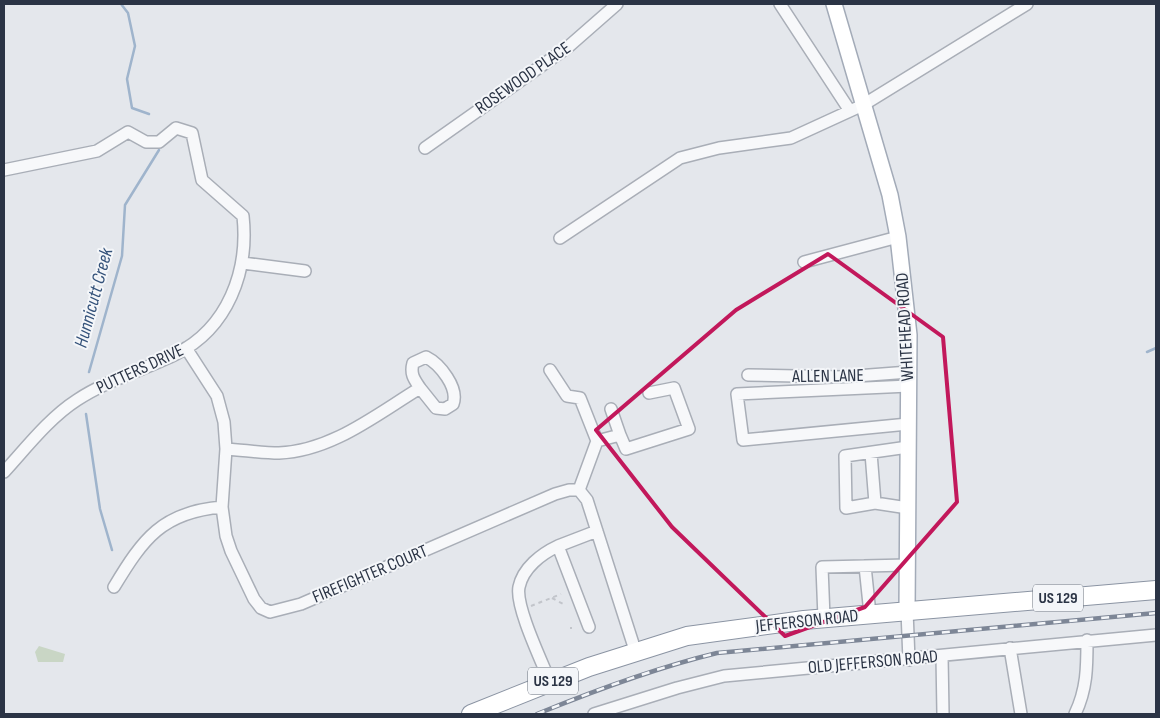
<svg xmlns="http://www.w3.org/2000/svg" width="1160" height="718" font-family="'Sofia Sans Condensed',sans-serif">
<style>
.green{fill:#c9d6c5}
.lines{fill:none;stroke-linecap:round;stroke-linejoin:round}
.stream{stroke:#9fb4cc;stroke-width:2.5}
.minor-casing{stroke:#a9aeb7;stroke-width:14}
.major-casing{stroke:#a3abb8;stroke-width:18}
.highway-casing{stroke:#8b94a3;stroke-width:20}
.path{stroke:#c2c5cb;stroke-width:2;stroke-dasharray:4 4;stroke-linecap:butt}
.minor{stroke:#f7f8fa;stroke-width:11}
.major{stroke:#fff;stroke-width:15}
.highway{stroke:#fff;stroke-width:18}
.rail-casing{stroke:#7d8696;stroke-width:4.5}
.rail{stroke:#f4f6f9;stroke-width:2.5;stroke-dasharray:8;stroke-linecap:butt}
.marked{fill:none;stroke:#c2185b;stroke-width:4;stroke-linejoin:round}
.labels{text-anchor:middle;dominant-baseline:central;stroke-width:4;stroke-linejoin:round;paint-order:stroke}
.shield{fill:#f4f6f9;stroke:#676e7b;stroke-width:1}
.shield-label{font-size:16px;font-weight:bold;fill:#2b3445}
.street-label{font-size:18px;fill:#2b3445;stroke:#f4f6f9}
.water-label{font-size:19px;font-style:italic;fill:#34527a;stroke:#f4f6f9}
</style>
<rect width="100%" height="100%" fill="#e4e7ec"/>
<!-- green -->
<path class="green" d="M39,646L65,654L63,662H38L35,652Z"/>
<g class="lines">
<!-- stream -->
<path class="stream" d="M121,4L128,13L135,46L127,79L132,108L149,114
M1147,352L1156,348
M89,372L122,256L125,205L159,150
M86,414L100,509L112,550"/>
<defs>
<path id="minor" d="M780,4L850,111
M425,148L568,47L617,4
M4,170L97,151L128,132L146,142H159L176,128L192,133L202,180L243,216C249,271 228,328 176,354C144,370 107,380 77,400C49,418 26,448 4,472
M560,238L680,158L719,148L791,138L863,105L1027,4
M804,262L898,237
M243,263L305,271
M186,348L217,396L224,422L226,449L222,507L226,536L231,551L254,599L261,608L270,612L301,604L555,494L569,490H579L587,500L635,650
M550,370L567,396L580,398L597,441L579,490
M748,375L843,377L909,372
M611,409L620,435
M908,424L743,440L737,394L909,386
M597,441L620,435L626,449L689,429L674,388L649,393
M226,449C243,450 262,453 279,453C332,451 377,414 420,388L436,408L445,409L453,404C459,388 440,364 426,357L413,363C410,374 414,379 420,388
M871,453L875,503L908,508
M875,503L846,508L845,456L908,447
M865,566L870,614
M114,587C143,539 162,512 222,507
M907,611L909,660
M824,618L822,567L907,565
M589,627L558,546L597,531
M1010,648L1021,714
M942,656L943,714
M550,682C542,662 515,606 519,587C523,568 541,554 558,546
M594,714L677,688L724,676L1156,635
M1075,714C1087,689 1087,667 1087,640"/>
<path id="major" d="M834,4L890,195L898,237L909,335L907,611"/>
<path id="highway" d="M471,714L589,667L687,636L804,620L1156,590"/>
</defs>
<!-- minor casing -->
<use href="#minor" class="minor-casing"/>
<!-- major casing -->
<use href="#major" class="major-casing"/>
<!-- highway casing -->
<use href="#highway" class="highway-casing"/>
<!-- path -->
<path class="path" d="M552,598L565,605
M531,606L561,594
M570,628H572"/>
<!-- minor -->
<use href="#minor" class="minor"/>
<!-- major -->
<use href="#major" class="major"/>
<!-- highway -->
<use href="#highway" class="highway"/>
<defs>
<path id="rail" d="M537,714C596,690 655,668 717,653L1156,613"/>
</defs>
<!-- rail casing -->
<use href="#rail" class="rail-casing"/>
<!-- rail -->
<use href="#rail" class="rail"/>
</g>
<!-- marked area -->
<path class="marked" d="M828,254L943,337L957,502L865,607L785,636L672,527L596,430L736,310Z"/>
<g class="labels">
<!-- shield labels -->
<g class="shield">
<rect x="1033" y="584.5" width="50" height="27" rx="4"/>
<rect x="528" y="667.5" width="50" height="27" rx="4"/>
</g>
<g class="shield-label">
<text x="1058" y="598">US 129</text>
<text x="553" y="681">US 129</text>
</g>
<!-- street labels -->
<g class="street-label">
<text transform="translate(523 78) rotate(-35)">ROSEWOOD PLACE</text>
<text transform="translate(905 327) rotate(-93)">WHITEHEAD ROAD</text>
<text transform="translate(140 369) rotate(-25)">PUTTERS DRIVE</text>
<text transform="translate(828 376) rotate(-1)">ALLEN LANE</text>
<text transform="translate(370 574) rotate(-23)">FIREFIGHTER COURT</text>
<text transform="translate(807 621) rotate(-6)">JEFFERSON ROAD</text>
<text transform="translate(873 662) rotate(-5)">OLD JEFFERSON ROAD</text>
</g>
<!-- water labels -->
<g class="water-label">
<text transform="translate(94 298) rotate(-75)">Hunnicutt Creek</text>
</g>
</g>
<!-- border -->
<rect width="1160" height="718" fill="none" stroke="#2b3445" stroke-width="10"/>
</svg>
